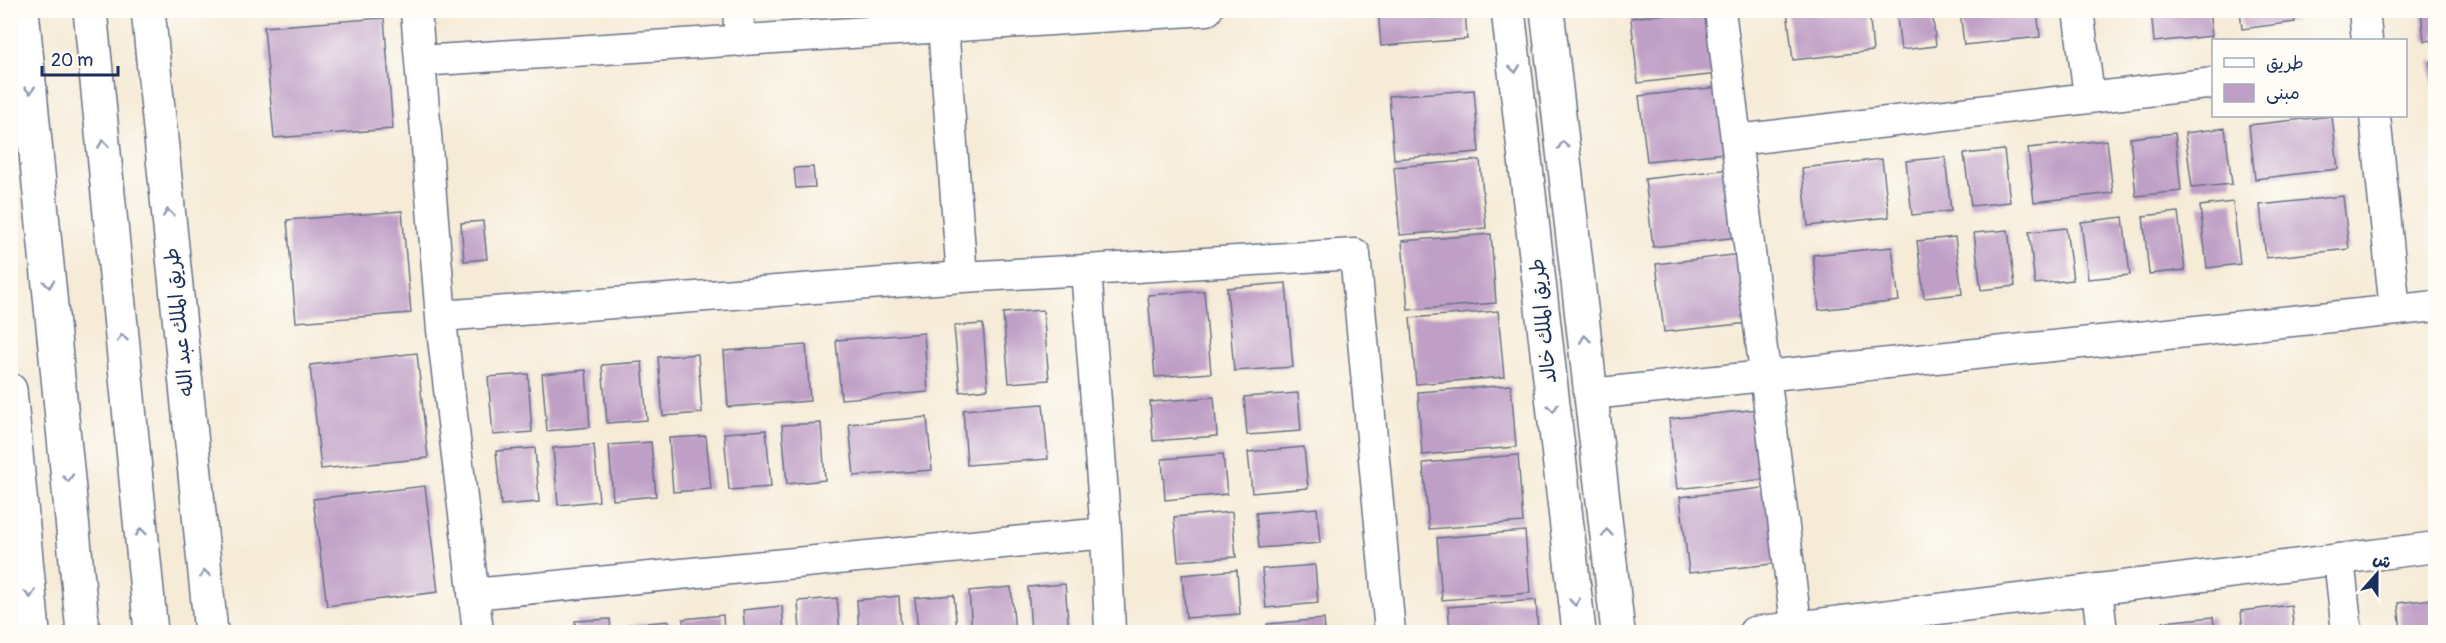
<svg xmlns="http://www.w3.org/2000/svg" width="2446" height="643" font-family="Pangolin,'Playpen Sans Arabic',sans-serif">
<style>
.building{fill:#bf9fc6}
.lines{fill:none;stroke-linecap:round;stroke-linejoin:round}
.minor-casing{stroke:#687188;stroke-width:33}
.secondary-casing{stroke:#687188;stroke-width:36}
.primary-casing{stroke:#687188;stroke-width:36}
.motorway-casing{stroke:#687188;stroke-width:36}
.minor{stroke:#fff;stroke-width:30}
.secondary{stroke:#fff;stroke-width:33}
.primary{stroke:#fff;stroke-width:33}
.motorway{stroke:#fff;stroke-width:33}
.oneway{stroke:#8d97ae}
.labels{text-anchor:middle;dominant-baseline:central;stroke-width:4.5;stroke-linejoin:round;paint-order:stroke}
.street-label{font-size:20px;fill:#1b2f5e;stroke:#fdfcf7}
</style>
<rect width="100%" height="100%" fill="#fdfcf7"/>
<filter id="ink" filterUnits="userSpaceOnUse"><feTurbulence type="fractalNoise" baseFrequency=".0167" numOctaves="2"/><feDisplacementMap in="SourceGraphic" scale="12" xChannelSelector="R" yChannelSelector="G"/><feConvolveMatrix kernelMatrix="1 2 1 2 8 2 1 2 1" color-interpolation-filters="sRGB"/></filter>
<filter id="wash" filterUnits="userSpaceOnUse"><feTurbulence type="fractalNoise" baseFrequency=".008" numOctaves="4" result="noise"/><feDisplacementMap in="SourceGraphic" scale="24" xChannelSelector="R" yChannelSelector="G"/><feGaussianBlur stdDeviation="1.35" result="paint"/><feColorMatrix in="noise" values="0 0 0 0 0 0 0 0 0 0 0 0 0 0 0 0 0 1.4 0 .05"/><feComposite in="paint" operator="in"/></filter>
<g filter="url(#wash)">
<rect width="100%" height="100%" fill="#f6ebd7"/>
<g id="blocks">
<!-- building -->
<path class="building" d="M1378,10H1465L1467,39L1381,46Z
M1700,10H1710L1718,74L1638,83L1631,18Z
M1787,10H1869L1873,51L1793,60Z
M1896,10H1932L1936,46L1901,50Z
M1960,10H2037L2040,37L1964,45Z
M2151,10H2209L2212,36L2154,42Z
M2240,10H2294L2295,22L2242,29Z
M2421,10H2436V40L2424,41Z
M384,18L393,129L274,138L264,27Z
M2436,61V96H2434L2430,62Z
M1719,87L1726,153L1647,161L1639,96Z
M1474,90L1479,152L1394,159L1389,96Z
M2332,116L2338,169L2255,179L2249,125Z
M2225,128L2232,184L2192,188L2185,133Z
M2175,133L2181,191L2136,196L2130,138Z
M2107,140L2113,193L2034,202L2028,148Z
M2004,150L2010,202L1971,206L1964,154Z
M1945,157L1951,211L1912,215L1906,161Z
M1882,159L1889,217L1808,226L1802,168Z
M1480,160L1486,228L1400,235L1394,167Z
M813,167L815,187L796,188L794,168Z
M1730,169L1738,237L1653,247L1645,179Z
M2343,196L2349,249L2266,258L2260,205Z
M2233,202L2240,264L2207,268L2200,206Z
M402,211L411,313L296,322L287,220Z
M2178,212L2185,270L2149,274L2143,216Z
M2123,217L2130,275L2088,279L2081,222Z
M483,221L487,259L464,261L461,223Z
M2066,228L2073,280L2035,284L2029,232Z
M2008,230L2015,286L1981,290L1974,233Z
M1491,234L1496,303L1408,310L1402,241Z
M1955,237L1962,294L1924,298L1917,241Z
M1892,247L1899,301L1819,310L1813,255Z
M1741,254L1749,323L1664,332L1656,264Z
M1286,283L1293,367L1234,371L1227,288Z
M1204,291L1211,373L1155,377L1148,295Z
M1043,310L1049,380L1009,383L1003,313Z
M1498,311L1504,377L1416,384L1410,318Z
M983,324L988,389L960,392L954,326Z
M924,333L928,392L841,399L836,340Z
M806,345L810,401L728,407L724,351Z
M417,353L428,458L321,469L310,365Z
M698,354L702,413L663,416L658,357Z
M642,362L647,420L607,423L602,365Z
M586,370L590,427L547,431L542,374Z
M528,374L532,432L493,435L488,377Z
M1511,385L1516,447L1422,455L1418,392Z
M1298,393L1301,431L1247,435L1244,397Z
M1214,397L1217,436L1153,441L1150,402Z
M1043,404L1048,459L967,465L963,410Z
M1758,409L1766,479L1677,489L1669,419Z
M927,417L932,470L854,476L849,424Z
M821,423L825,480L787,484L782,425Z
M766,430L771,487L729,490L724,433Z
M706,436L711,489L673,492L669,438Z
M651,442L656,496L613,500L609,445Z
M594,445L599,501L558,505L553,448Z
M1304,447L1308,488L1252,493L1248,452Z
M535,448L539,502L501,505L496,451Z
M1223,454L1227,494L1165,500L1162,459Z
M1518,455L1523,522L1429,529L1423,463Z
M425,486L438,592L327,606L313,499Z
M1772,487L1781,563L1689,573L1680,497Z
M1317,508L1320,543L1259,548L1256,513Z
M1232,512L1236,557L1178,561L1174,517Z
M1525,531L1530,593L1442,600L1437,538Z
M1315,565L1318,603L1266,608L1262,569Z
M1237,570L1240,614L1186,618L1182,575Z
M1065,584L1069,632H1031L1028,587Z
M1011,587L1015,632H972L969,591Z
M954,595L957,632H918L915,598Z
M899,596L901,632H859L857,600Z
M837,598L840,632H800L798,601Z
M2433,599L2436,632H2401L2398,603Z
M1536,600L1538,632H1450L1448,607Z
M2291,605L2294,632H2243L2241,611Z
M782,606L784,632H745L743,610Z
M723,615L724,632H684L683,619Z
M2213,617L2215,632H2164L2163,622Z
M610,619L611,632H576L575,621Z
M1324,619L1325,632H1268L1267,624Z
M669,621L670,632H628L627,625Z
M554,629V632H528V631Z
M1240,629V632H1221V631Z"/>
</g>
</g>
<g filter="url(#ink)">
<use href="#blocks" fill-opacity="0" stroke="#687188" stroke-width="1.5"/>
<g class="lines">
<defs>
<path id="minor" d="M416,10L420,61L1207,10
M738,10L740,41
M1720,10L1797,632
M2078,10L2089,96
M2364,10L2367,40
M943,26L962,277
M420,61L442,330L478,632
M2375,116L2395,310
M1737,140L2214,83
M1086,270L1355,254L1390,632
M441,316L962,277L1086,270L1106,533L1110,632
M1591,394L2436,306
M2339,559L2347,632
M2097,589L2102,632
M473,594L1106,533
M1754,632L2436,547"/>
<path id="secondary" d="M1508,10L1579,632
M1547,10L1618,632"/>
<path id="primary" d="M148,10L211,632
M10,390L33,632"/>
<path id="motorway" d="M22,10L83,632
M90,10L151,632"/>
</defs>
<!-- minor casing -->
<use href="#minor" class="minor-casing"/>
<!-- secondary casing -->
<use href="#secondary" class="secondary-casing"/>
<!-- primary casing -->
<use href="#primary" class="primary-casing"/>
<!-- motorway casing -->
<use href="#motorway" class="motorway-casing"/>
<!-- minor -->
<use href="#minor" class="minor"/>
<!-- secondary -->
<use href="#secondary" class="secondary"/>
<!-- primary -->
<use href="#primary" class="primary"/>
<!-- motorway -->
<use href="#motorway" class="motorway"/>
</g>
<!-- one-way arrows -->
<defs><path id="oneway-chevron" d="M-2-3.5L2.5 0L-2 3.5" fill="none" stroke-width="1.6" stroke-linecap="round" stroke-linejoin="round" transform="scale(1.5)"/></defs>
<g class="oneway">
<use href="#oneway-chevron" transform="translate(1515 69) rotate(83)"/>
<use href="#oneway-chevron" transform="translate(30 90) rotate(84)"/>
<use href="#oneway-chevron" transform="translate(103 144) rotate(-96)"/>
<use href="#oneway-chevron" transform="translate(1563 145) rotate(-97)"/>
<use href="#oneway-chevron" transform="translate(168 213) rotate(-96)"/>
<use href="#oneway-chevron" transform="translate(49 284) rotate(84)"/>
<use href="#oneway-chevron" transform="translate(122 338) rotate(-96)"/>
<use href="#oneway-chevron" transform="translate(1585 339) rotate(-97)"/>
<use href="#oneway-chevron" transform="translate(1553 408) rotate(84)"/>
<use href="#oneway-chevron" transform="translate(68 478) rotate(84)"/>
<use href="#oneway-chevron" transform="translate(141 532) rotate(-96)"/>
<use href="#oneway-chevron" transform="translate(1607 533) rotate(-96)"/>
<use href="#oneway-chevron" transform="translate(205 574) rotate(-96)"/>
<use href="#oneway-chevron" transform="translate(30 594) rotate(85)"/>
<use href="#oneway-chevron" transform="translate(1575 602) rotate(84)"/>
</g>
</g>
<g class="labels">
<!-- street labels -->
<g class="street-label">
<text transform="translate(1543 321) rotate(-96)">طريق الملك خالد</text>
<text transform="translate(179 322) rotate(-96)">طريق الملك عبد الله</text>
</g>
</g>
<!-- margin -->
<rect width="2446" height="643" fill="none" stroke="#fdfcf7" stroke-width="36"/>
<!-- legend -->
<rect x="2212" y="39" width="195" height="78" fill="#fdfcf7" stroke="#a3aaba" stroke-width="1.5"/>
<rect x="2224" y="58" width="30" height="9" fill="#ffffff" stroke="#a3aaba" stroke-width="1.5"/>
<text x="2266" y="69" font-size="18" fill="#1b2f5e">طريق</text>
<rect x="2224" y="84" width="30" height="18" fill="#bf9fc6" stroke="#a3aaba" stroke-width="1.5"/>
<text x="2266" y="99" font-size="18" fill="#1b2f5e">مبنى</text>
<!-- north arrow -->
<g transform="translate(2377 574) rotate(21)" stroke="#fdfcf7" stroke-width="4.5" paint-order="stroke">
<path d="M0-4.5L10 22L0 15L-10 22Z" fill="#1b2f5e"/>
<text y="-9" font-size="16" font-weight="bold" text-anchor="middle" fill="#1b2f5e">ش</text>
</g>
<!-- scale -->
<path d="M42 66v9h76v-9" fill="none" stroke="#1b2f5e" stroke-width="3"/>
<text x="51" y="66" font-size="18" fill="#1b2f5e" stroke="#fdfcf7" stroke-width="4.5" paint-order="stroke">20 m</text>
</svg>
